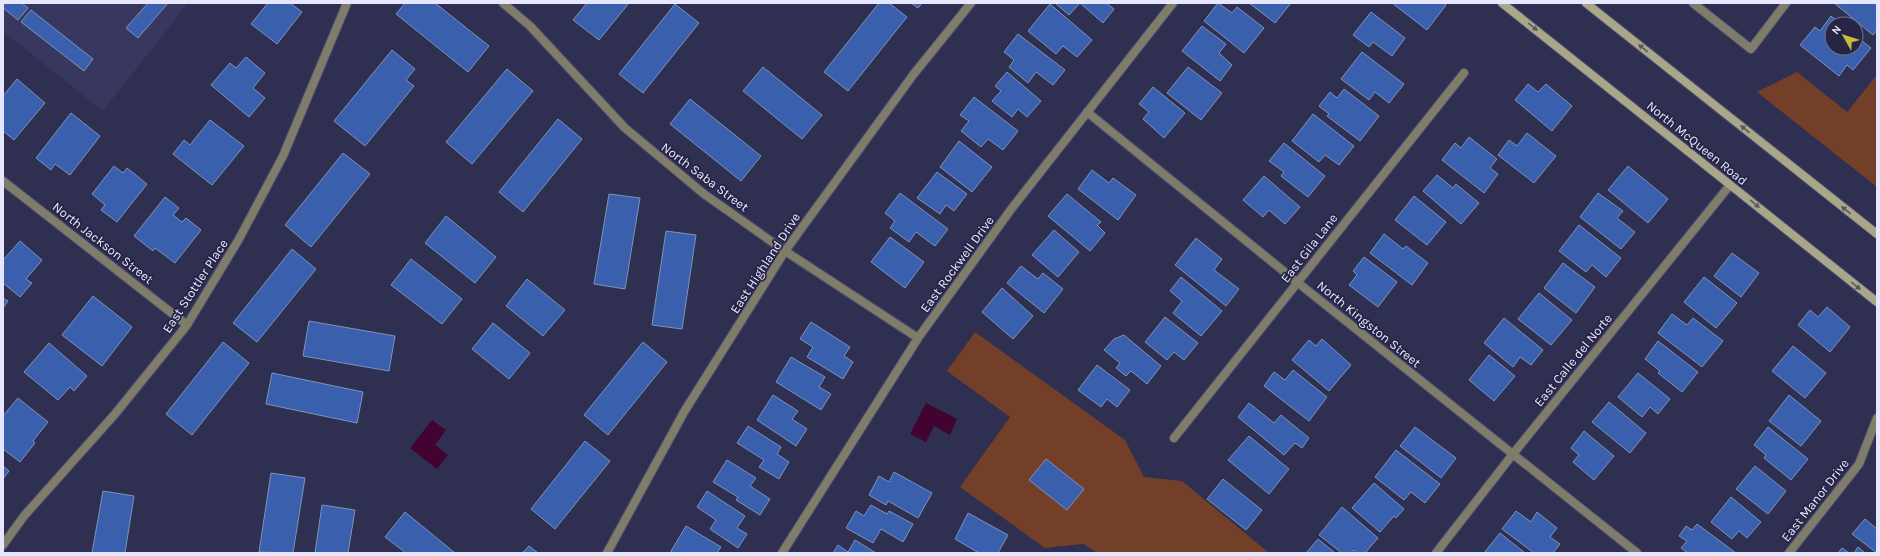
<svg xmlns="http://www.w3.org/2000/svg" width="1880" height="556" font-family="Karla,sans-serif">
<style>
.built{fill:#383760}
.green{fill:#743f28}
.water{fill:#420330}
.building{fill:#395fad;stroke:#7f93b9}
.lines{fill:none;stroke-linecap:round;stroke-linejoin:round}
.minor-casing{stroke:#4c4c6e;stroke-width:10}
.secondary-casing{stroke:#4c4c6e;stroke-width:10}
.minor{stroke:#7f7d6a;stroke-width:8}
.secondary{stroke:#a9a689;stroke-width:8}
.oneway{fill:#5a5961}
.labels{text-anchor:middle;dominant-baseline:central;stroke-width:3.5;stroke-linejoin:round;paint-order:stroke}
.street-label{font-size:13px;fill:#e6e7fe;stroke:#262546}
</style>
<rect width="100%" height="100%" fill="#2f2f52"/>
<!-- built -->
<path class="built" d="M3,3H188L103,111L3,31Z"/>
<!-- green -->
<path class="green" d="M1797,72L1847,112L1877,75V187L1757,92Z
M975,332L1125,440L1144,477L1182,481L1269,553H1098L1083,544L1045,548L960,487L1010,417L947,371Z"/>
<!-- water -->
<path class="water" d="M926,403L957,419L950,435L934,426L926,442L910,434Z
M432,420L446,430L435,445L448,455L437,469L410,448Z"/>
<!-- building -->
<path class="building" d="M3,3H22L28,8L18,20L3,8Z
M148,3H168L138,38L126,28Z
M268,3H290L302,12L277,44L251,24Z
M405,3H435L489,46L468,72L396,14Z
M587,3H629L599,40L573,20Z
M879,3H889L907,17L848,91L824,72Z
M911,3H922L918,8Z
M1055,3H1080L1069,15Z
M1080,3H1106L1114,9L1103,23Z
M1218,3L1232,13L1237,7L1264,28L1244,53L1204,21Z
M1249,3H1291L1275,23Z
M1392,3H1443L1446,5L1427,30Z
M1834,3H1877V30L1873,35Z
M675,4L699,23L643,93L619,74Z
M1050,4L1092,40L1077,57L1063,46L1056,54L1028,31Z
M31,10L93,59L84,71L21,22Z
M1371,12L1405,38L1392,56L1373,42L1369,47L1353,35Z
M1831,16L1841,24H1832V48H1856V36L1871,48L1853,70L1847,65L1839,76L1800,45L1815,27L1820,31Z
M1202,26L1226,44L1219,53L1232,65L1220,81L1182,51Z
M1018,34L1065,70L1053,85L1036,72L1028,83L1009,67L1014,60L1004,52Z
M392,50L415,69L406,80L414,86L365,146L334,121Z
M1362,52L1404,84L1389,103L1375,92L1369,100L1341,79Z
M246,57L265,73L253,88L265,98L249,117L211,85L230,63L236,68Z
M763,67L822,115L802,139L743,91Z
M1188,67L1222,93L1201,120L1167,93Z
M507,69L533,91L472,164L446,142Z
M1007,72L1041,101L1027,117L1018,109L1012,117L992,101L1001,91L995,86Z
M17,79L45,103L14,140L3,131V96Z
M1528,84L1538,92L1546,84L1572,106L1552,131L1515,100Z
M1153,87L1185,113L1164,138L1143,119L1149,112L1139,104Z
M1344,89L1379,116L1360,141L1327,116L1329,114L1319,106L1330,92L1337,98Z
M974,97L1018,131L1003,150L988,139L981,147L961,131L969,121L960,115Z
M690,99L761,156L741,181L670,124Z
M71,113L100,136L70,175L55,164L51,170L36,158Z
M1313,114L1354,146L1339,165L1325,155L1319,162L1292,141Z
M558,119L582,139L523,212L499,192Z
M210,120L244,146L212,185L173,154L184,140L190,145Z
M1527,133L1556,156L1534,183L1498,155L1509,140L1517,146Z
M1469,137L1497,159L1490,168L1498,174L1484,193L1442,160L1455,143L1461,148Z
M959,141L992,167L972,192L940,167Z
M1284,143L1325,176L1308,197L1281,176L1284,172L1269,161Z
M343,153L370,174L311,247L285,225Z
M114,166L123,173L127,168L147,184L117,222L101,210L105,205L92,194Z
M1628,166L1668,199L1648,223L1608,190Z
M1092,170L1109,183L1113,178L1136,195L1118,220L1078,189Z
M937,172L967,194L954,211L946,205L940,214L917,198Z
M1437,175L1453,188L1456,184L1479,203L1461,224L1423,191Z
M1264,176L1300,207L1285,224L1269,210L1263,217L1243,200Z
M900,193L948,229L935,246L916,232L909,242L890,228L895,221L885,213Z
M1598,193L1623,211L1617,218L1635,232L1621,249L1580,217Z
M609,194L640,198L625,289L594,284Z
M1067,194L1101,222L1097,225L1105,233L1090,251L1048,216Z
M1414,196L1446,222L1427,245L1395,220Z
M165,197L179,208L173,215L182,222L186,218L201,230L175,263L155,248L153,251L134,236Z
M446,216L496,257L475,283L425,243Z
M1579,225L1621,258L1606,277L1592,265L1586,272L1559,251Z
M1054,230L1079,252L1058,277L1032,255Z
M666,231L696,235L682,329L652,325Z
M1384,234L1403,249L1406,246L1428,263L1412,285L1370,253Z
M890,237L924,262L905,288L871,262Z
M1196,238L1222,259L1214,270L1239,289L1226,306L1175,265Z
M20,241L42,260L26,279L32,283L20,297L3,283V260Z
M292,249L316,269L257,342L233,323Z
M1732,253L1759,273L1741,297L1714,276Z
M1364,257L1397,282L1378,307L1349,285L1357,275L1353,271Z
M411,259L462,299L442,324L391,285Z
M1563,263L1595,287L1576,313L1544,288Z
M1021,266L1038,279L1043,273L1063,289L1044,313L1007,283Z
M1181,277L1222,311L1201,336L1173,313L1182,301L1170,291Z
M1704,277L1737,303L1716,328L1684,302Z
M527,279L565,310L543,336L506,306Z
M1002,288L1033,316L1013,339L982,312Z
M1539,293L1572,320L1551,345L1518,319Z
M93,296L132,327L102,366L62,335Z
M3,298L8,301L3,308Z
M1827,307L1850,327L1830,352L1798,325L1810,310L1818,317Z
M1672,314L1687,325L1693,318L1723,341L1702,367L1658,333Z
M1165,317L1198,343L1184,360L1174,352L1167,360L1145,342Z
M1504,318L1543,350L1531,365L1520,357L1513,367L1484,343Z
M309,321L395,336L389,371L303,356Z
M811,322L850,347L844,356L853,362L843,379L807,357L813,347L800,339Z
M493,323L530,353L509,379L472,349Z
M1124,335L1161,366L1147,384L1131,371L1126,376L1116,368L1120,363L1104,350L1114,339Z
M1322,339L1351,365L1329,391L1292,360L1309,340L1316,346Z
M1658,341L1698,372L1682,392L1658,373L1660,371L1645,359Z
M223,342L249,363L192,435L166,414Z
M643,342L667,362L608,435L584,415Z
M49,343L87,376L74,391L70,387L58,400L24,372Z
M1793,346L1826,373L1805,398L1772,371Z
M1489,355L1515,376L1494,401L1469,380Z
M791,357L825,377L819,387L831,394L821,410L776,382Z
M1097,365L1130,390L1117,407L1107,399L1101,407L1078,390Z
M1293,370L1327,397L1309,421L1264,386L1274,372L1285,380Z
M272,373L363,392L357,423L266,404Z
M1638,373L1670,399L1658,414L1650,407L1642,417L1618,397Z
M773,395L798,411L792,419L807,429L796,446L757,420Z
M1789,395L1821,421L1801,446L1769,421Z
M18,398L48,422L33,441L35,443L20,462L3,449V416Z
M1609,402L1646,433L1630,453L1592,422Z
M1249,403L1274,423L1281,415L1309,438L1302,448L1295,443L1284,455L1238,417Z
M748,426L781,447L777,454L789,462L779,479L759,467L764,460L737,443Z
M1415,427L1456,458L1441,478L1400,446Z
M1768,427L1808,459L1791,480L1764,458L1766,455L1754,445Z
M1584,431L1614,456L1594,480L1573,462L1579,455L1571,448Z
M1249,436L1289,469L1269,494L1228,460Z
M585,441L610,461L555,529L531,509Z
M1396,450L1440,484L1425,503L1411,492L1404,500L1375,477Z
M1046,459L1084,489L1067,510L1029,480Z
M727,460L756,478L750,486L770,499L760,515L736,500L738,497L713,482Z
M3,466L9,471L3,479Z
M1755,466L1786,491L1768,514L1736,489Z
M894,472L932,493L918,518L888,501L886,505L869,495L879,476L889,482Z
M271,473L305,478L293,553L259,552Z
M1223,479L1262,510L1246,530L1207,499Z
M1374,483L1404,509L1396,518L1394,516L1380,532L1352,508Z
M103,491L134,496L125,553H92Z
M707,491L745,516L737,528L747,534L738,548L710,529L716,520L697,507Z
M1731,497L1761,522L1747,538L1739,531L1732,539L1711,522Z
M322,505L355,510L348,553H315Z
M871,505L887,514L889,511L913,524L903,542L881,529L873,543L846,528L856,511L864,516Z
M1342,507L1378,538L1365,553H1356L1353,550L1351,553H1342L1319,535Z
M1516,511L1531,522L1537,512L1557,528L1550,537L1560,544L1553,553H1534L1502,529Z
M405,512L455,553H406L385,537Z
M968,513L1008,535L998,553H979L955,539Z
M1865,519L1877,529V553L1852,534Z
M1697,524L1736,553H1688L1681,548L1687,541L1679,536L1686,526L1692,530Z
M686,526L721,547L717,553H670Z
M1500,533L1525,553H1484Z
M1318,539L1335,553H1306Z
M855,540L876,553H833L838,545L848,552Z
M529,546L538,553H522Z
M1858,547L1865,553H1854Z
M1842,548L1849,553H1838Z"/>
<g class="lines">
<defs>
<path id="minor" d="M503,3L530,26L625,128L704,194L785,251L918,338
M1693,3L1751,49L1786,3
M1087,112L1297,282L1637,553
M3,181L187,325
M1174,438L1464,73
M3,545L24,516L115,414L187,325L239,239L283,156L347,3
M607,553L684,412L785,251L913,75L971,3
M782,553L918,338L1012,208L1173,3
M1436,553L1513,454L1730,185
M1789,553L1859,464L1877,418"/>
<path id="secondary" d="M1502,3L1877,302
M1586,3L1877,234"/>
</defs>
<!-- minor casing -->
<use href="#minor" class="minor-casing"/>
<!-- secondary casing -->
<use href="#secondary" class="secondary-casing"/>
<!-- minor -->
<use href="#minor" class="minor"/>
<!-- secondary -->
<use href="#secondary" class="secondary"/>
</g>
<!-- one-way arrows -->
<defs><path id="oneway-solid" d="M-6-.8H1V-3.2L6.5 0L1 3.2V.8H-6Z"/></defs>
<g class="oneway">
<use href="#oneway-solid" transform="translate(1533 27) rotate(39)"/>
<use href="#oneway-solid" transform="translate(1643 48) rotate(-141)"/>
<use href="#oneway-solid" transform="translate(1745 129) rotate(-141)"/>
<use href="#oneway-solid" transform="translate(1755 204) rotate(39)"/>
<use href="#oneway-solid" transform="translate(1846 210) rotate(-141)"/>
<use href="#oneway-solid" transform="translate(1856 286) rotate(39)"/>
</g>
<g class="labels">
<!-- street labels -->
<g class="street-label">
<text transform="translate(1697 143) rotate(39)">North McQueen Road</text>
<text transform="translate(705 177) rotate(37)">North Saba Street</text>
<text transform="translate(103 243) rotate(38)">North Jackson Street</text>
<text transform="translate(1309 248) rotate(-52)">East Gila Lane</text>
<text transform="translate(765 263) rotate(-57)">East Highland Drive</text>
<text transform="translate(957 264) rotate(-54)">East Rockwell Drive</text>
<text transform="translate(195 286) rotate(-57)">East Stottler Place</text>
<text transform="translate(1369 324) rotate(39)">North Kingston Street</text>
<text transform="translate(1573 360) rotate(-51)">East Calle del Norte</text>
<text transform="translate(1815 500) rotate(-52)">East Manor Drive</text>
</g>
</g>
<!-- border -->
<rect width="1880" height="556" fill="none" stroke="#e6e7fe" stroke-width="8"/>
<!-- north arrow -->
<g transform="translate(1844 36) rotate(309)"><circle r="19" fill="#262546" stroke="#737390"/>
<path d="M0-3L7 15L0 10L-7 15Z" fill="#c9bb3b"/>
<text y="-6" font-size="11" font-weight="bold" text-anchor="middle" fill="#e6e7fe">N</text>
</g>
</svg>
